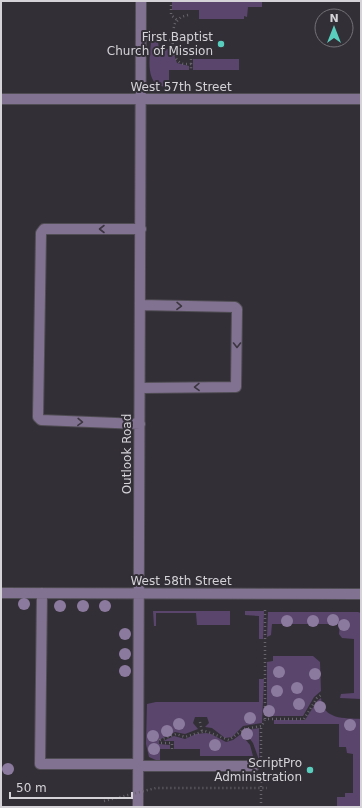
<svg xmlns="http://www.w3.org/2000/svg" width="362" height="808" font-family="'DejaVu Sans',sans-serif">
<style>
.green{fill:#5a456d}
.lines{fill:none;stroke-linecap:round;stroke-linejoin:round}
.minor-casing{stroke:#504d54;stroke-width:12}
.path{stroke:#68656c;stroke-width:2.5;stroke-dasharray:1 3;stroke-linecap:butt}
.minor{stroke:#827292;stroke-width:10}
.path-bridge{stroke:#68656c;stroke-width:2.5;stroke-dasharray:1 3;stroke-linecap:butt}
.tree{fill:#8c7a9e}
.oneway{stroke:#3b3640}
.poi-dot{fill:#59cebe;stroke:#332f37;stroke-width:1.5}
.labels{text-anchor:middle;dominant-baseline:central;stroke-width:4;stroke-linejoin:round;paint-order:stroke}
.poi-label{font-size:12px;fill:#d5d3d8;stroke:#332f37;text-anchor:end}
.street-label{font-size:12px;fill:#d5d3d8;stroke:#332f37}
</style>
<rect width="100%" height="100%" fill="#332f37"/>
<!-- green -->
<path class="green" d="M172,1H262V7H248L247,17L244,16V19H199V10H172Z
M151,42H158L159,49H172L177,63L189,66V70H169V88L157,85C146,75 150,56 151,42Z
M193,59H239V70H193Z
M153,611H230V625H197L196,613H156V626H154Z
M245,611H264L263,639H259V616L245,615Z
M268,612H358L361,613V699L340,698L341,694L354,693V639L342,638L339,634L340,624H272L271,635L267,637Z
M273,656H313L320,662L321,691L314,697L303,716H267V662L273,661Z
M259,679H264L262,723L243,726L232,737L225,738L212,728L205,727L209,723L207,717H195L193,723L198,729L185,734L175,732L159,740V744L170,745V749H160V760L158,761L149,757L146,744L147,704L156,702H259Z
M321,698C323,720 344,718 361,719V807H337V797H345V793H353V754L347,753L346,747H339V724H274V720H305L317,701Z
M259,728V760L253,743L244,731Z
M206,733L211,734L226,742L233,740L241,734L250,745L253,756H200V749H174V741H163L174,736L185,739L196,734Z"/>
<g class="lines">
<defs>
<path id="minor" d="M1,99H361
M140,388L236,387L237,309L235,307L140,305
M140,424L41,420L38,417L41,233L44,229H141
M1,593L361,594
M42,593L40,764H138
M138,766H254
M138,807L141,1"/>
</defs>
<!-- minor casing -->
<use href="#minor" class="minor-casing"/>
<!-- path -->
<path class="path" d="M171,1V15L177,20
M188,15L181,17L175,23C172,32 171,54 178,61C182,65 186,64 191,64V70
M153,40H184
M191,59V64
M265,610V719H304L317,698L321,695
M200,722L202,731
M172,749V743H161L160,740L176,734L185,737L205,731L229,740L244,729L262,726L265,719
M261,757V726
M261,807V776"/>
<!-- minor -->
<use href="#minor" class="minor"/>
<!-- path-bridge -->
<path class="path-bridge" d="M104,801L156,788H267"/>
</g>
<!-- trees -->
<g class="tree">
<circle cx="24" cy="604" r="6"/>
<circle cx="60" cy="606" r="6"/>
<circle cx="83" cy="606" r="6"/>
<circle cx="105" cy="606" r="6"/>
<circle cx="333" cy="620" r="6"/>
<circle cx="287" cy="621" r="6"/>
<circle cx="313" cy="621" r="6"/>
<circle cx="344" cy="625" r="6"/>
<circle cx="125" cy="634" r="6"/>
<circle cx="125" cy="654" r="6"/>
<circle cx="125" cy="671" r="6"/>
<circle cx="279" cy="672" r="6"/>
<circle cx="315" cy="674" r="6"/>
<circle cx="297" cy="688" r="6"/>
<circle cx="277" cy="691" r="6"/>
<circle cx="299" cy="704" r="6"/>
<circle cx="320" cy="707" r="6"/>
<circle cx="269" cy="711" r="6"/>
<circle cx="250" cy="718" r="6"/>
<circle cx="179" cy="724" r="6"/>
<circle cx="350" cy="725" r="6"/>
<circle cx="167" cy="731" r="6"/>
<circle cx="247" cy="734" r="6"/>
<circle cx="153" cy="736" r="6"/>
<circle cx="215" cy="745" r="6"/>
<circle cx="154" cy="749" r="6"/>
<circle cx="8" cy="769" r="6"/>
</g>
<!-- one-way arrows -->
<defs><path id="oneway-chevron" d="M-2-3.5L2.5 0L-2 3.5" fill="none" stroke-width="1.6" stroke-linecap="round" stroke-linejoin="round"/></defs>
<g class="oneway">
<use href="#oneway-chevron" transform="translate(102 229) rotate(-180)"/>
<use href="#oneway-chevron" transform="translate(179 306) rotate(1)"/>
<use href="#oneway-chevron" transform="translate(237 345) rotate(90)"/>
<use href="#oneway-chevron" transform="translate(197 387) rotate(179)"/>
<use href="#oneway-chevron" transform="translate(80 422) rotate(2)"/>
</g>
<!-- markers -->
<g class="poi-dot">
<circle cx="221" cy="44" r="4"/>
<circle cx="310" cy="770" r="4"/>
</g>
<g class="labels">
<!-- poi labels -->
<g class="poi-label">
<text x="213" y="37">First Baptist<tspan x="213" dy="14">Church of Mission</tspan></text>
<text x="302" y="763">ScriptPro<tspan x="302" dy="14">Administration</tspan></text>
</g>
<!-- street labels -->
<g class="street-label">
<text x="181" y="87">West 57th Street</text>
<text transform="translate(127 454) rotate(-90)">Outlook Road</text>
<text x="181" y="581">West 58th Street</text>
</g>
</g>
<!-- border -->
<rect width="362" height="808" fill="none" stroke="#d5d3d8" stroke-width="4"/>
<!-- north arrow -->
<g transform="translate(334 28)"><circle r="19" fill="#332f37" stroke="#747177"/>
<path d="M0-3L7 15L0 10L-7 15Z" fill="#59cebe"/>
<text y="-6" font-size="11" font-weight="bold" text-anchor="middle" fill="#d5d3d8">N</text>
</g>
<!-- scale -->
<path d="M10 792v6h122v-6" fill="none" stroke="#d5d3d8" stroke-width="2"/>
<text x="16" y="792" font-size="12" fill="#d5d3d8" stroke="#332f37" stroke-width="3" paint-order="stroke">50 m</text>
</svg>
